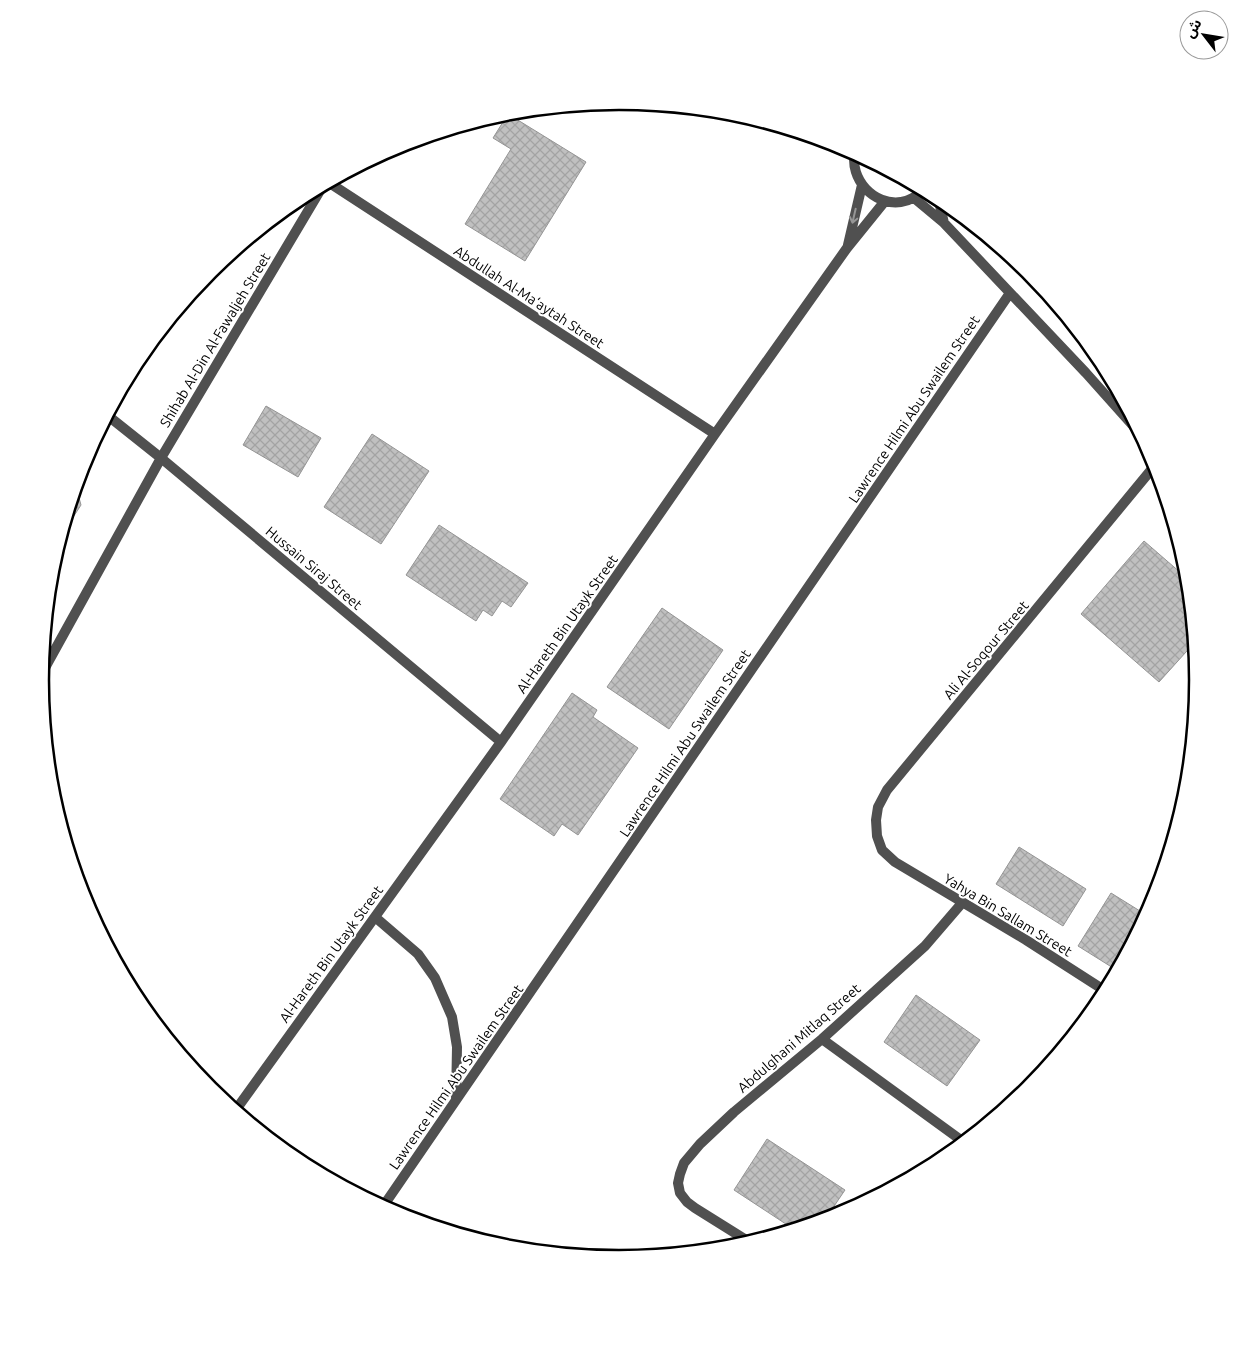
<svg xmlns="http://www.w3.org/2000/svg" width="1239" height="1361" font-family="Ubuntu,'Noto Sans Arabic',sans-serif">
<style>
.building{fill:url(#building-cross-hatch);stroke:#949494}
.lines{fill:none;stroke-linecap:round;stroke-linejoin:round}
.street{stroke:#505050;stroke-width:10}
.oneway{stroke:#969696}
.labels{text-anchor:middle;dominant-baseline:central;stroke-width:4;stroke-linejoin:round;paint-order:stroke}
.street-label{font-size:14px;fill:#000;stroke:#fff}
.rim{fill:none;stroke:#000;stroke-width:2.5}
</style>
<defs>
<pattern id="building-cross-hatch" width="8" height="8" patternUnits="userSpaceOnUse" patternTransform="scale(1.25)"><rect width="8" height="8" fill="#c0c0c0"/><path d="M0 0l8 8M0 8l8-8" fill="none" stroke="#a3a3a3"/></pattern>
</defs>
<rect width="100%" height="100%" fill="#fff"/>
<!-- building -->
<path class="building" d="M508,114L586,162L525,261L465,224L511,149L493,138Z
M266,406L321,438L298,477L243,445Z
M372,434L429,471L381,544L324,507Z
M76,487L81,505L70,522L66,520Z
M439,525L528,583L511,607L502,601L492,616L483,610L476,621L406,575Z
M1144,541L1189,580L1195,642L1159,682L1081,614Z
M662,608L723,650L669,729L607,687Z
M572,693L597,710L593,717L638,748L578,835L562,824L554,836L500,799Z
M1019,847L1086,889L1063,926L996,884Z
M1111,893L1148,916L1118,971L1078,946Z
M916,995L980,1040L947,1086L884,1042Z
M767,1139L845,1190L824,1221L795,1230L734,1190Z"/>
<g class="lines">
<!-- street -->
<path class="street" d="M844,147L854,157
M855,152C849,179 874,206 901,202C910,201 918,195 925,190
M328,182L715,434
M938,197L944,223
M914,198L944,223L1086,373L1144,438
M848,245L862,185
M107,415L161,458L501,742
M41,675L161,458L324,184
M375,917L418,954L435,978L452,1017L457,1047L456,1100
M1107,992L1026,940L895,862L882,850L877,836L876,820L878,807L887,790L1156,464
M822,1039L965,1143
M235,1111L501,742L715,434L847,248L885,201
M382,1208L1010,293
M751,1243L695,1208L687,1202L680,1193L678,1183L680,1174L684,1163L700,1144L734,1112L822,1039L925,946L962,903"/>
</g>
<!-- one-way arrows -->
<defs><path id="oneway-shaft" d="M-6 0H5M1.5-3L5.5 0L1.5 3" fill="none" stroke-width="1.6" stroke-linecap="round" stroke-linejoin="round" transform="scale(1.25)"/></defs>
<use class="oneway" href="#oneway-shaft" transform="translate(854 216) rotate(103)"/>
<g class="labels">
<!-- street labels -->
<g class="street-label">
<text transform="translate(529 297) rotate(33)">Abdullah Al-Ma‘aytah Street</text>
<text transform="translate(215 340) rotate(-59)">Shihab Al-Din Al-Fawaljeh Street</text>
<text transform="translate(914 409) rotate(-56)">Lawrence Hilmi Abu Swailem Street</text>
<text transform="translate(314 568) rotate(40)">Hussain Siraj Street</text>
<text transform="translate(567 624) rotate(-55)">Al-Hareth Bin Utayk Street</text>
<text transform="translate(986 650) rotate(-50)">Ali Al-Soqour Street</text>
<text transform="translate(685 743) rotate(-56)">Lawrence Hilmi Abu Swailem Street</text>
<text transform="translate(1008 915) rotate(31)">Yahya Bin Sallam Street</text>
<text transform="translate(331 954) rotate(-54)">Al-Hareth Bin Utayk Street</text>
<text transform="translate(799 1038) rotate(-41)">Abdulghani Mitlaq Street</text>
<text transform="translate(456 1077) rotate(-55)">Lawrence Hilmi Abu Swailem Street</text>
</g>
</g>
<!-- crop -->
<path d="M0 0H1239V1361H0ZM49 680a570 570 0 1 1 1140 0a570 570 0 1 1-1140 0Z" fill="#fff" fill-rule="evenodd"/>
<path class="rim" d="M49 680a570 570 0 1 1 1140 0a570 570 0 1 1-1140 0Z"/>
<!-- north arrow -->
<g transform="translate(1204 35) rotate(301)"><circle r="24" fill="#ffffff" stroke="#999999"/>
<path d="M0-4L9 19L0 12L-9 19Z" fill="#000000"/>
<text y="-8" font-size="14" font-weight="bold" text-anchor="middle" fill="#000000">ش</text>
</g>
</svg>
